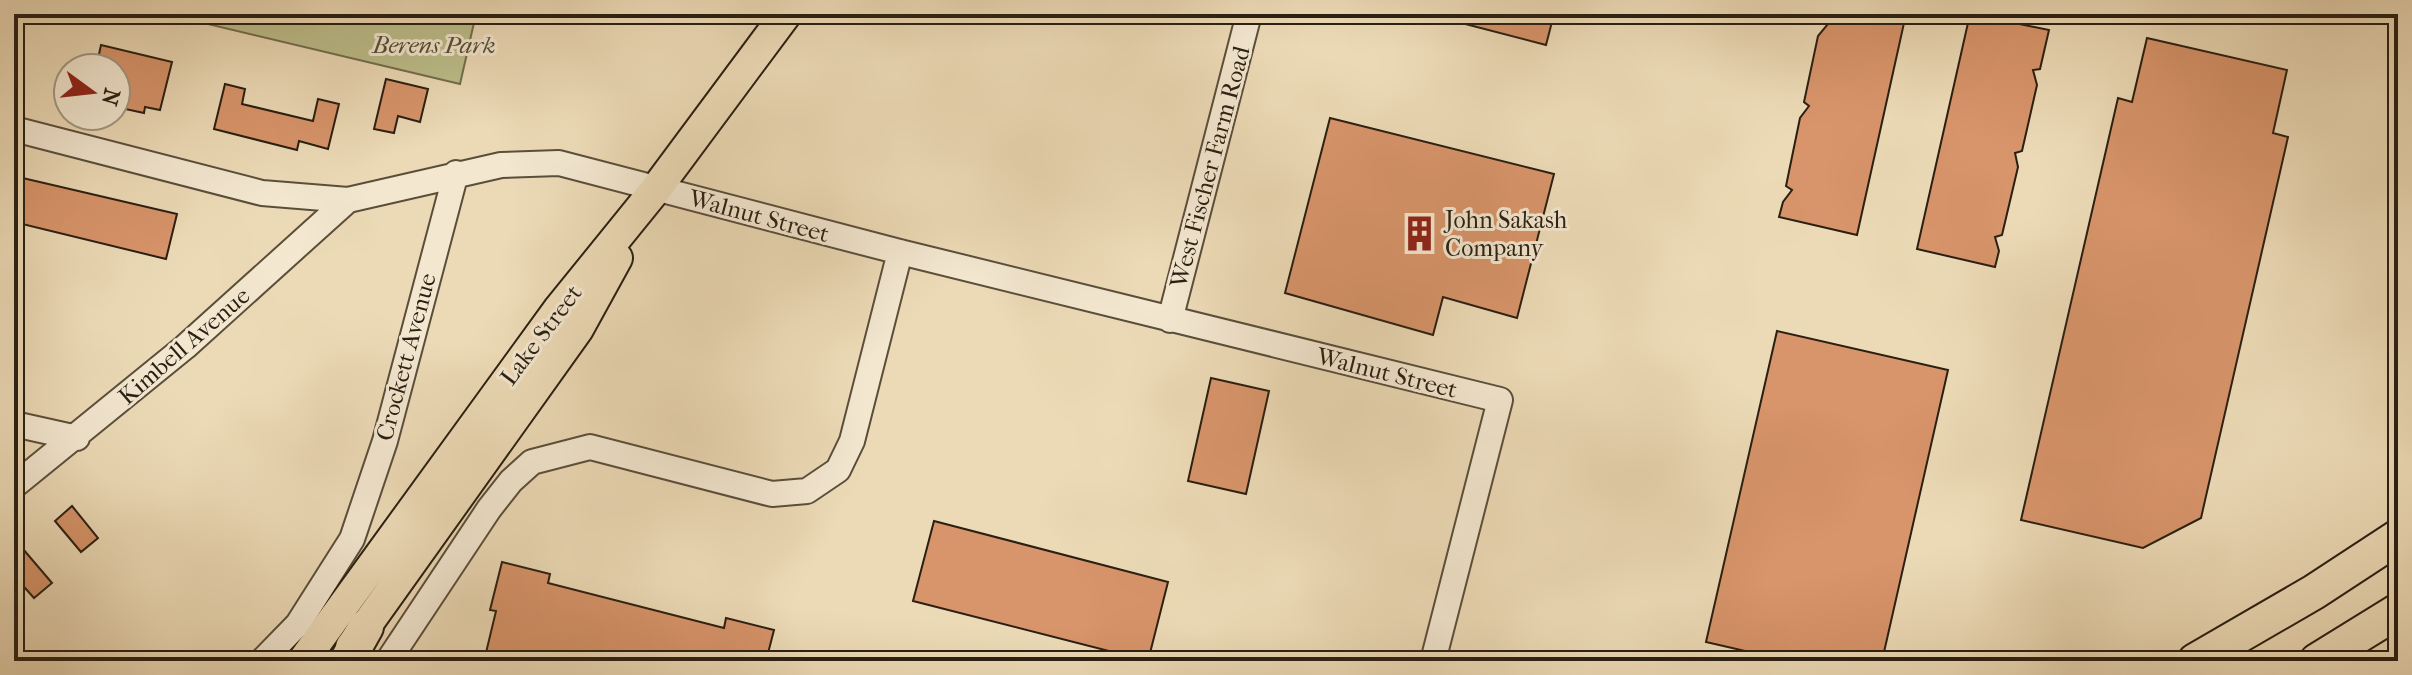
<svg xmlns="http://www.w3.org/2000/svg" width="2412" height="675" font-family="'IM FELL French Canon',serif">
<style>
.green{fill:#bcbe8b;stroke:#726e4e;stroke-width:2}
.building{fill:#d8946a;stroke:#291f12;stroke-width:2}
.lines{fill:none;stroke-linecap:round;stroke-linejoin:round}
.minor-casing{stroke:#5a4e3b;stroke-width:28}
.major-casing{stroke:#291f12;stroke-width:34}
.highway-casing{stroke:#291f12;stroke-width:38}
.minor{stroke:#f3e7d0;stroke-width:24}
.major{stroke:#ecdab6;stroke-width:30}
.highway{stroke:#ecdab6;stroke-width:34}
.labels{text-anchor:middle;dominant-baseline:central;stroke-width:6;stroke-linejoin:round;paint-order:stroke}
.park-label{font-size:24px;font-style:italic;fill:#554f36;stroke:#f3e7d0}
.street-label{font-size:24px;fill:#291f12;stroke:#f3e7d0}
.poi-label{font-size:24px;fill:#291f12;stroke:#f3e7d0;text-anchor:start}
</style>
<rect width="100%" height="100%" fill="#ecdab6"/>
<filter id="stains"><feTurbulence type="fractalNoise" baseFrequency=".0025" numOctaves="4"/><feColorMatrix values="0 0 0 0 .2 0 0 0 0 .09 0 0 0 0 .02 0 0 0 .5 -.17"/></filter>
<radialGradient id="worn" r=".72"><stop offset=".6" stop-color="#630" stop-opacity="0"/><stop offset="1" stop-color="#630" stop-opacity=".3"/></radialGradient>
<!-- green -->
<path class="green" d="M166,14H476L460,84Z"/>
<!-- building -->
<path class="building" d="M1447,14H1554L1546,45L1446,19Z
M1815,14H1906L1857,235L1779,217L1783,202L1792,190L1786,186L1800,118L1809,106L1804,102L1818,36L1828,24Z
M1970,14L2049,30L2040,69L2033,70L2037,85L2022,151L2015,153L2018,167L2002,235L1995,237L1999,251L1995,267L1917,249Z
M2147,38L2287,70L2273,133L2288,137L2201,518L2143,548L2021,520L2118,98L2132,102Z
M101,45L172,62L160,110L145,107L144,113L116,107V68H96Z
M386,79L428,89L420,122L398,116L394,133L374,129Z
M225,84L245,89L242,104L313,121L318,99L339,104L328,149L299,141L297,150L214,129Z
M1330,118L1554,174L1517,318L1443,297L1433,335L1285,293Z
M14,176L177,214L166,259L14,222Z
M1777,331L1948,370L1882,661H1789L1706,642Z
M1211,378L1269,391L1246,494L1188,481Z
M72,506L98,538L81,552L55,521Z
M934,521L1168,582L1148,661L913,601Z
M23,549L52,583L34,598L25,588L14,597V557Z
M502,562L550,574L548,583L724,628L726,618L774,630L766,661H484L496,611L490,610Z"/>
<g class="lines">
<defs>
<path id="minor" d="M14,129L262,193L348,200L501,165L559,163L900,252L1500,400L1433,661
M1170,320L1249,14
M14,424L77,438
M14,486L185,347L348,200
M262,661L298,624L352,539L385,441L456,173
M388,661L489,509L511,481L532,462L590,447L772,494L807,491L838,470L852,441L900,252"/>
<path id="major" d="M351,647L578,329L617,258
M303,661L558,310L656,189L786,14"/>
<path id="highway" d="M347,661L366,627
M2195,661L2314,592L2398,537
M2317,661L2398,611"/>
</defs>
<!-- minor casing -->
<use href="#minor" class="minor-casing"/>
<!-- major casing -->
<use href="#major" class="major-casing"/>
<!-- highway casing -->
<use href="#highway" class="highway-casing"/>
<!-- minor -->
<use href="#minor" class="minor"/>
<!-- major -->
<use href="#major" class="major"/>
<!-- highway -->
<use href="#highway" class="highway"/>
</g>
<!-- icons -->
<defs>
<symbol id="building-bare" viewBox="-9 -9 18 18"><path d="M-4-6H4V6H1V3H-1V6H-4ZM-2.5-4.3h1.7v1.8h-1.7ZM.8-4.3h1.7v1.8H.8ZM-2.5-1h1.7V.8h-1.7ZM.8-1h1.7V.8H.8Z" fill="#8f2418" stroke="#f3e7d0" stroke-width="2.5" paint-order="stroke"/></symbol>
</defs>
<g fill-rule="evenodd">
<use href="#building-bare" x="1394" y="208" width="51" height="51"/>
</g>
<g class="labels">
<!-- park labels -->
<g class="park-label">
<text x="434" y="45">Berens Park</text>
</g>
<!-- street labels -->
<g class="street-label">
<text transform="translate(1210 167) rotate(-75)">West Fischer Farm Road</text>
<text transform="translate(759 216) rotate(15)">Walnut Street</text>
<text transform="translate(541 335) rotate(-53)">Lake Street</text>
<text transform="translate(184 346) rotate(-41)">Kimbell Avenue</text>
<text transform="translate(406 357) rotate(-75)">Crockett Avenue</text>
<text transform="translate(1387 373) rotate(14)">Walnut Street</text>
</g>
<!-- poi labels -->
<g class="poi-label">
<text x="1445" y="220">John Sakash<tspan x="1445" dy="28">Company</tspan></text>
</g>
</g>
<!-- margin -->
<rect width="2412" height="675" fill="none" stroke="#ecdab6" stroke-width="48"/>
<rect x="16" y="16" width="2380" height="643" fill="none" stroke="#291f12" stroke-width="4"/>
<rect x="24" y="24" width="2364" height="627" fill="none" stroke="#291f12" stroke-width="2"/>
<!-- north arrow -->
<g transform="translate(92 92) rotate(105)"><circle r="38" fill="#f3e7d0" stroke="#a29784" stroke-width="2"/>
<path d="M0-6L14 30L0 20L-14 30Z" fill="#8f2418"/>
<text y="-12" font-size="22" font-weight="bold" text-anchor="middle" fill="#291f12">N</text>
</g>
<rect width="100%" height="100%" filter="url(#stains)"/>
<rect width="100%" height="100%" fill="url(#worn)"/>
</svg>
